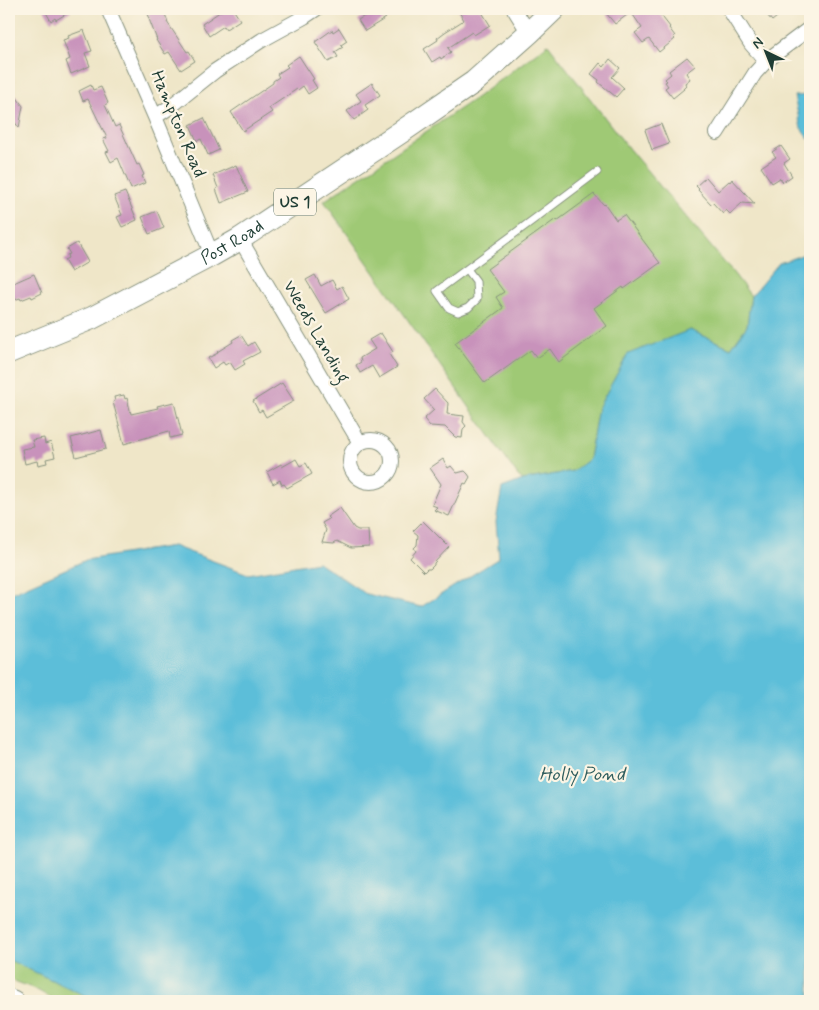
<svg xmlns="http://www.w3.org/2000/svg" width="819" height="1010" font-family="Mynerve,sans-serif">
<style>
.green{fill:#9fc975;stroke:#5f8354}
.water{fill:#5bbed9;stroke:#3d7e86}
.building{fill:#c892bb}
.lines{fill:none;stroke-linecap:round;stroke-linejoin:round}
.lane-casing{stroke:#87927e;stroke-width:9}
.street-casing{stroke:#87927e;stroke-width:16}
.secondary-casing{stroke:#87927e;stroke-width:22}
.primary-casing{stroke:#87927e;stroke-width:24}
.lane{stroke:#fff;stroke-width:7}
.street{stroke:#fff;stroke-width:14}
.secondary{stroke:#fff;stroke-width:20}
.primary{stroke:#fff;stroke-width:22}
.labels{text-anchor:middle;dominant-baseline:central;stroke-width:4.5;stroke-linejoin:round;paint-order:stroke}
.shield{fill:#fcf5e5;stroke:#617469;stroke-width:1}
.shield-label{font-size:16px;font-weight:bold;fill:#1f3d34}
.street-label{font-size:18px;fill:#1f3d34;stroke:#fcf5e5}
.water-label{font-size:19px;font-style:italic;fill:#2e5d5d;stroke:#fcf5e5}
</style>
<rect width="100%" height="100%" fill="#fcf5e5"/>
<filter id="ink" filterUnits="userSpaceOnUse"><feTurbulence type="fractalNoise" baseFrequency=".02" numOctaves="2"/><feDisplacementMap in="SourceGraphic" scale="10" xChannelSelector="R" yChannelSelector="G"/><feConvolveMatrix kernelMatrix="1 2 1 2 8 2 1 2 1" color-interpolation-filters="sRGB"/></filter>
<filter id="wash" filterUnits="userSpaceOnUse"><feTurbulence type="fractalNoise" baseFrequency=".0096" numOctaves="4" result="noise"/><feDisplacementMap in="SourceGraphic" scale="20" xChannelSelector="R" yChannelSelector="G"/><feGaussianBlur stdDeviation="1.12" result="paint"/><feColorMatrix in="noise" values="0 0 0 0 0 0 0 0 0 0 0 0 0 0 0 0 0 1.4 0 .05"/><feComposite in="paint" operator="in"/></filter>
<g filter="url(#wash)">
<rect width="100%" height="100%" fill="#efe6c8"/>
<!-- green -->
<path class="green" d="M548,44L629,149L734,274L751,296L747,326L731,348L690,330L598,408L589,459L573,471L523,480L518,476L324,201L477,97Z
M9,940L100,1001H57L35,989L9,979Z"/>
<!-- water -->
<path class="water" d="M810,95V140L801,128L794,96Z
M810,252V1001H89L88,997L9,960V594L86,560L173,546L248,574L318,562L366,594L421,607L499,558L496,522L502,488L523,480L573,471L589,459L598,408L628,354L690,330L731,348L747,326L751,296L779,263Z"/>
<g id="blocks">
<!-- building -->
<path class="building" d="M44,9H74L56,20L55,18L51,21Z
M146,9H163L168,22H167L187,52L189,51L195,61L181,70L169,52L165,54L156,40H157L149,19H150Z
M224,9H233L240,20L226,29L224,26L209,36L202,24Z
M370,9H380L386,18L365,31L358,20L366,15L365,12Z
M457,9H480L490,25L474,35L472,32L448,48L451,52L441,59L440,57L432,62L424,49L438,40L437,38L445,32L464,20Z
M611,9H656L670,27L669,28L675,36L673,37L675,39L659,52L649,39L643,43L635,33L642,28L631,12L615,24L606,13Z
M762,9H787L772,21Z
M339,28L347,41L341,45L343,47L335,52L338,57L328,62L315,42L332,30L333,32Z
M84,30L92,51L85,53L90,66L71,74L66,61L70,59L63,40L69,38L68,36Z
M299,56L314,79L312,80L317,88L308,94L303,86L298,90L297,89L269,108L272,112L243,131L231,112L273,83V81L279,77L277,74L288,67L286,65Z
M687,57L695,66L686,73L690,79L685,83L686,85L683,88L684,89L673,98L665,88L668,86L665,82L667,81L665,79L671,74L669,71Z
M610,59L620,68L612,77L624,88L616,97L598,82L599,80L591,74L600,63L604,67Z
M372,83L380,95L365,105L368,110L354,120L347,111L361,101L356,94Z
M91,85L93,90L101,87L108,103L105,105L115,127L119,125L137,165L139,164L144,175L142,176L145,183L131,189L118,158L111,162L106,152L109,151L103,139L107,138L88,99L83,101L79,91Z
M15,95L23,106L19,128L14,121L9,125V99Z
M204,118L219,150L208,155L201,139L197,141L190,125Z
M661,124L669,144L652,150L645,130Z
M781,146L790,159L784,163L792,176L783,182L780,178L772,183L761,167L776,157L772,152Z
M236,165L248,192L221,203L216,189L218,188L213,175Z
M706,177L718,191L729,181L730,182L732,179L755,204L742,203L730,214L726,210L723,214L713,203L711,204L698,190L699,189L696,186Z
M125,192L137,220L122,227L117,217L122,215L114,196Z
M594,194L604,205L605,204L616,220L624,215L660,263L624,289L623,287L594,308L607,326L559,362L550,349L537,358L531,350L485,383L455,343L503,308L496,297L504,292L487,269L556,219L557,221Z
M157,211L164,228L149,234L142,217Z
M77,243L88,262L71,272L64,260L68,258L67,255L70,254L67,249Z
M34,274L42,293L32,298L31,296L21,300L20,298L9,302V285Z
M315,275L321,286L332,280L337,289L342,286L349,299L326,313L306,280Z
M381,333L393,352L389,354L397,367L379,378L372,366L360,373L356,365L361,362L360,358L375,349L369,340Z
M241,335L248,346L254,342L260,352L243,361L245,364L235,370L230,362L225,365L223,362L214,368L208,358L218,353L217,352L233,342L232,340Z
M282,383L294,401L266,417L262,410L259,412L253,401Z
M435,389L448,403L447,414L464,416L463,422L466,426L463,429L462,438L455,437L445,427L430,426L424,419L434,410L424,399Z
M124,395L125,399L127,398L131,414L158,408L157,406L174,402L182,435L170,438L169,431L124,444L113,402L115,401L114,397Z
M101,430L106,449L76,457L71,438Z
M44,438L45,444L51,442L55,457L46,459L47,463L38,465L37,461L25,464L22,449L34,447L32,440Z
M296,459L300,466L306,463L312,474L287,488L284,484L282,485L280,480L273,484L267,472L281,464L282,467Z
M443,459L448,468L451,466L457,473L465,471L468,474L470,477L466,484L464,483L449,516L434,510L437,507L432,505L441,484L430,468Z
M340,508L354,528L358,530H368L369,547L351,548L337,541L334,543L322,542L326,530L322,523L329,519L327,517Z
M423,521L449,547L434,563V565L430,569H427L424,572L410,558L416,551L414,548L417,545L418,535L413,531Z"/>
</g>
</g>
<g filter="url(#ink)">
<use href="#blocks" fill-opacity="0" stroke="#87927e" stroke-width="1"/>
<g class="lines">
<defs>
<path id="lane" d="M467,269L476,281L477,299L468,308L458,312L449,308L437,291C490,252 544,212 597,172"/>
<path id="street" d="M108,9L155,117L212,255
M514,9L529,33
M766,61L810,28
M155,117L170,107L215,71L262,40L304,17L316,9
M717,133L755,73L766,61L751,44L729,9
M240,239L360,443
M350 461a21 21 0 1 1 42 0a21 21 0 1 1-42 0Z"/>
<path id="secondary" d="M9,999L14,1001"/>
<g id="primary">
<path id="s1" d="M9,352L92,318L212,255L240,239L401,132L474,82L529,33L554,9"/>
</g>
</defs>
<!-- lane casing -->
<use href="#lane" class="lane-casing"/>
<!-- street casing -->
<use href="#street" class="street-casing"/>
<!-- secondary casing -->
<use href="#secondary" class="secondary-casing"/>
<!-- primary casing -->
<use href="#primary" class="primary-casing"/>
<!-- lane -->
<use href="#lane" class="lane"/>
<!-- street -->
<use href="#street" class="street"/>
<!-- secondary -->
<use href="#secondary" class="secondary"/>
<!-- primary -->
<use href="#primary" class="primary"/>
</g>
</g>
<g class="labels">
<!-- shield labels -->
<rect class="shield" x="274" y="188.5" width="42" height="27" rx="4"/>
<g class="shield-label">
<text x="295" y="202">US 1</text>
</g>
<!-- street labels -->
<g class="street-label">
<text transform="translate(178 124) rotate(67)">Hampton Road</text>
<text stroke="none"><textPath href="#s1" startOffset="249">Post Road</textPath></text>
<text transform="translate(316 332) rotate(60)">Weeds Landing</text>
</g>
<!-- water labels -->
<g class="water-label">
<text x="582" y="774">Holly Pond</text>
</g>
</g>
<!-- margin -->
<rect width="819" height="1010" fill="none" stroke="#fcf5e5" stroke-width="30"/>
<!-- north arrow -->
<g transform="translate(766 52) rotate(317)" stroke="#fcf5e5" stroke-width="4" paint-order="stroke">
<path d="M0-4L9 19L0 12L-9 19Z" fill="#1f3d34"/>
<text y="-8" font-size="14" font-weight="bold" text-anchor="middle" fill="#1f3d34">N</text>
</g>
</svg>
